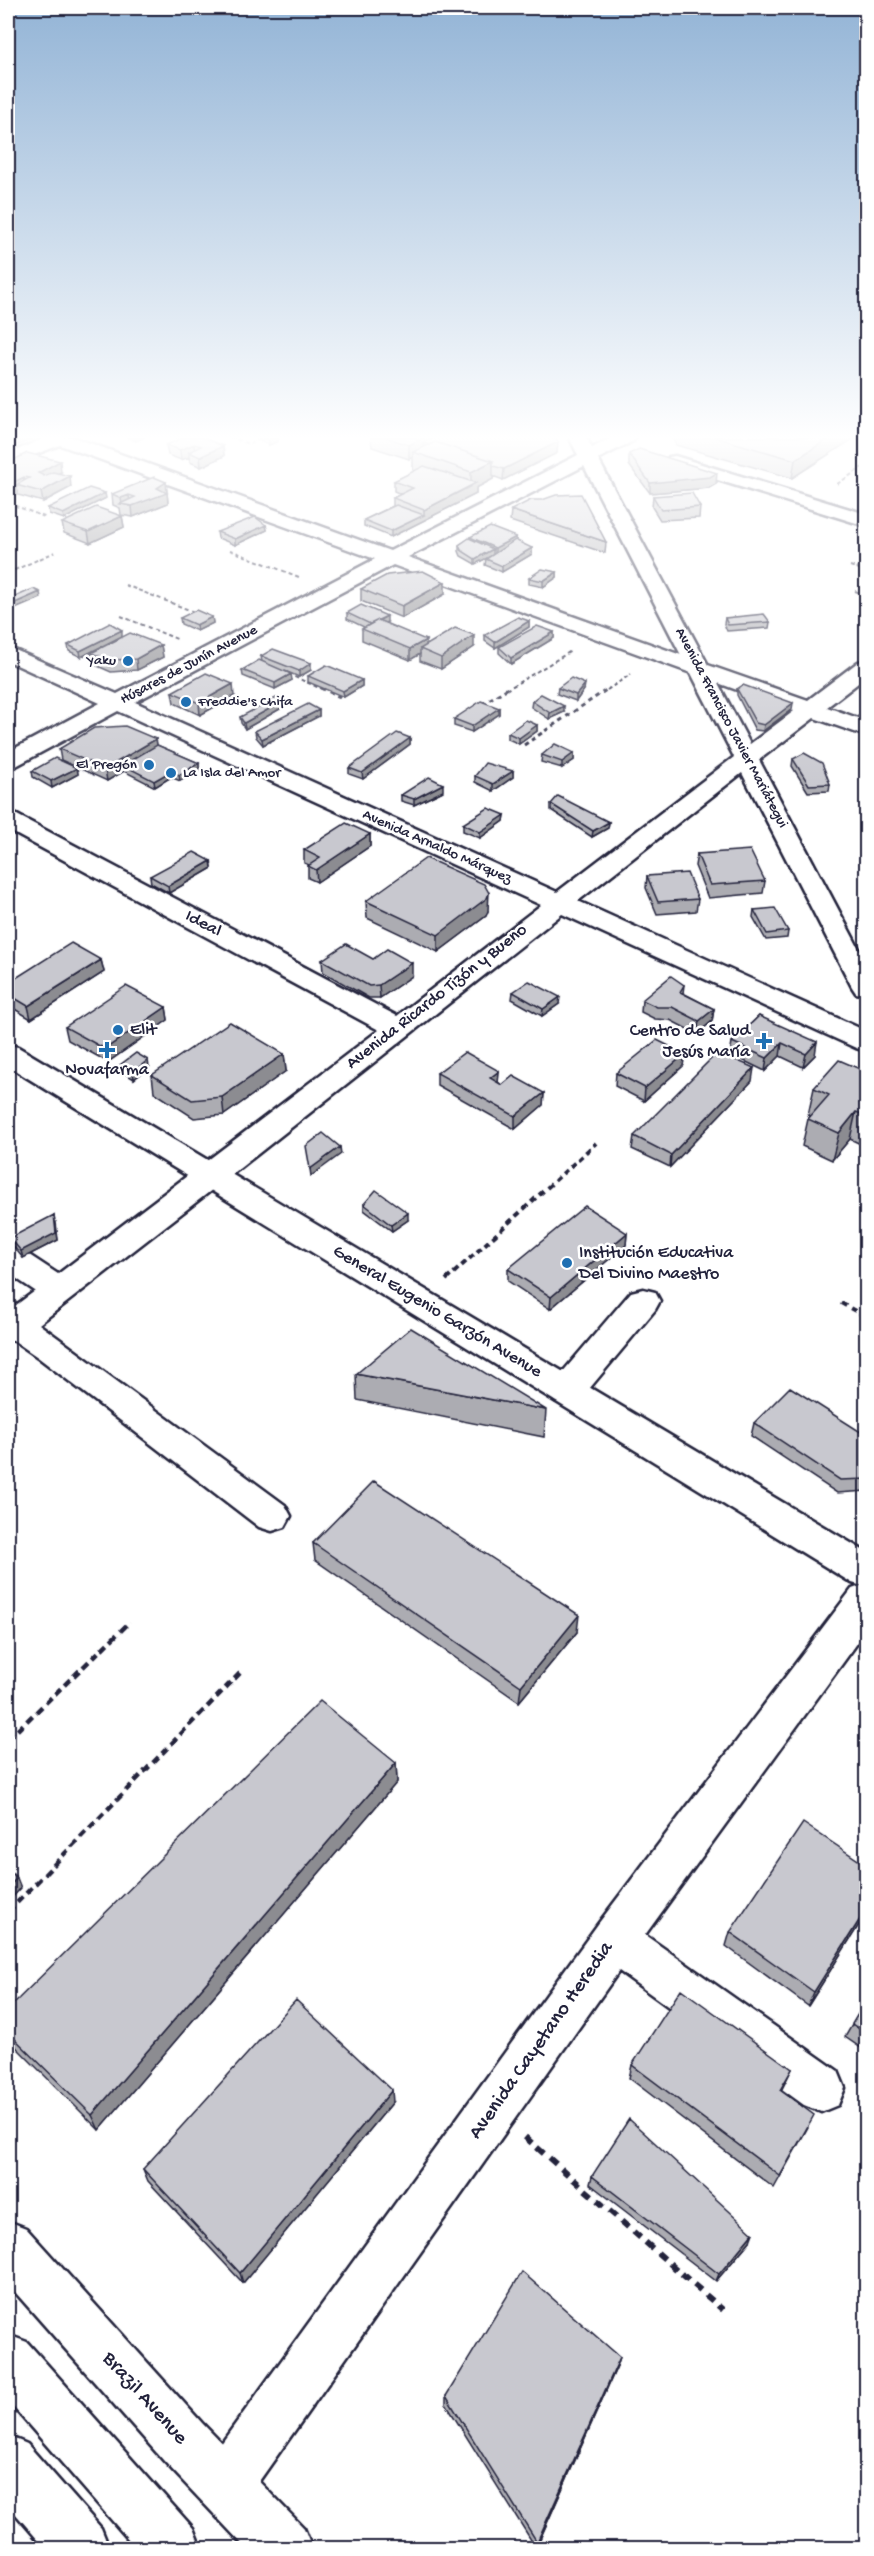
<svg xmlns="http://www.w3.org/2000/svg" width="874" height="2556" font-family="'Gochi Hand',sans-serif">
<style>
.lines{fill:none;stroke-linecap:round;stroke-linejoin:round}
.minor-casing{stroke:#22223b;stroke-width:5}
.major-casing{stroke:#22223b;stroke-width:5}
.path-far4{stroke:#22223b;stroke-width:2;stroke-dasharray:4 3;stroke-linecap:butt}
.path-far3{stroke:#22223b;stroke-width:3;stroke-dasharray:4.5 4;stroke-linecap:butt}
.path-far2{stroke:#22223b;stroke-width:4;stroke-dasharray:6 4.5;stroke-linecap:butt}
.path-far1{stroke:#22223b;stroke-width:4.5;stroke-dasharray:8 5;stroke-linecap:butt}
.path{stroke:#22223b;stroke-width:6;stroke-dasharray:9 7;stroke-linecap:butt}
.minor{fill:#fff;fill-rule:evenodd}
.major{fill:#fff;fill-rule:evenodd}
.wall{fill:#acacb2;stroke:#22223b;stroke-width:1.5}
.shaded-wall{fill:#8c8c91;stroke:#22223b;stroke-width:1.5}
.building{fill:#c8c8cf;stroke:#22223b;stroke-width:1.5}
.poi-dot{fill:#1f6fb2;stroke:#fff;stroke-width:2}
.labels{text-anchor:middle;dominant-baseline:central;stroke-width:5;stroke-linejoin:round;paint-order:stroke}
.far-poi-label{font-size:15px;fill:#22223b;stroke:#fff;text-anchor:end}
.far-street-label{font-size:15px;fill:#22223b;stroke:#fff}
.street-label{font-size:18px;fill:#22223b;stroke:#fff}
.poi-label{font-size:18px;fill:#22223b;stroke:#fff;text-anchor:start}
.near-street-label{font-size:21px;fill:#22223b;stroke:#fff}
</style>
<rect width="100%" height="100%" fill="#fff"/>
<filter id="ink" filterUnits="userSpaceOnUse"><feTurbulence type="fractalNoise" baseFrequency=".0167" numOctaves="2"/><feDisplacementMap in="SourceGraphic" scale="12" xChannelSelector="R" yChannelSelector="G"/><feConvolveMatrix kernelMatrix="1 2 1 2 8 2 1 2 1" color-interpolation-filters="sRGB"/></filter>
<g filter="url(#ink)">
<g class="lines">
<defs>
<path id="minor" d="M47,437H73L390,551L578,455L570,439L572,437H586L592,448L613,437H636L633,441L598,459L708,665L808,700L858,662L866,661V677L827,707L866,721V736L814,718L759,760L866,962V995L856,993L852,987L742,773L578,901L866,1031V1051L856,1048L562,914L235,1172L39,1324L285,1505L291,1516L285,1527L272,1531L259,1527L39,1358L13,1340L8,1342V1311L35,1291L8,1273V1245L20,1249L58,1274L379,1030L8,830V813L17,815L397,1016L541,905L118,711L16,766L8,768V752L100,703L8,661V647L117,694L375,559L60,445L8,465V454ZM584,466L681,655L408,557ZM393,565L691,673L734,757L557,892L135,702ZM718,683L794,711L750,744Z
M675,456L866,514V526L669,465L666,461L669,457Z
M643,1289L655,1292L660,1301L655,1310L579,1401L567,1405L555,1401L549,1391L555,1381L631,1292Z
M866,1584V1631L645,1935L838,2071L845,2088L838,2105L821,2112L804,2105L619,1971L243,2504L224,2513L205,2504L196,2485L205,2466L598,1924L852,1589Z
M8,2335L27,2342L193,2528L201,2548H136L8,2401Z
M8,2436L27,2444L101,2528L109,2548H45L8,2505Z"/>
<path id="major" d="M8,1045L18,1047L866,1552V1587L852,1583L8,1066Z
M8,2221L26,2228L202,2423L304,2528L312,2548H246L164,2461L8,2284Z"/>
</defs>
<!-- minor casing -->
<use href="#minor" class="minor-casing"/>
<!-- major casing -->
<use href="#major" class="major-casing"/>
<!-- path-far4 -->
<path class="path-far4" d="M230,437L249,444L264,437
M837,484L866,465
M8,503L47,518
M230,550L299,577
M850,566L866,571
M8,573L55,552
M125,585L197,613
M855,591L866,595
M121,616L179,640
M288,674L324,690
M506,690L571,651
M607,690L631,674"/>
<!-- path-far3 -->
<path class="path-far3" d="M321,688L340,697
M482,704L508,688
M524,745L609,688"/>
<!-- path-far2 -->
<path class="path-far2" d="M446,1280L596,1143
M841,1303L866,1317"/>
<!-- path-far1 -->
<path class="path-far1" d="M8,1739L130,1622
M8,1912L242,1671"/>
<!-- path -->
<path class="path" d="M525,2137L723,2310"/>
<!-- minor -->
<use href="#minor" class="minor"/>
<!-- major -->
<use href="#major" class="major"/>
</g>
<!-- wall -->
<path class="wall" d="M126,437H144L136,441Z
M185,437L223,446L224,456L201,467L190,462L189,457L181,460L168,455L166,445Z
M260,437H278V441L269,445L260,441Z
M371,437H556L557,453L503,480L493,476V479L476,488V494L391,537L364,526V520L393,506V498L401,494L394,491V481L415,471L413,470V457L409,459L372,447Z
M672,437H856L792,478L676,445Z
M629,454L716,484L709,488L650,493L629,465Z
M8,463L61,472L59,473L71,487L43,502L18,495V492L10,496L8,495Z
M166,482L168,503L133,517L121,515L120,508L113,505L112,494Z
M653,496L700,507L699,518L660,520L652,507Z
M106,498L64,519L49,514L48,508Z
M511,510L606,542L605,553L510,521Z
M122,516L124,527L90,543L64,533L62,523Z
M266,525L267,530L235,545L218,538L217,532Z
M470,537H516V540L532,554L502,572L485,565L486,559L491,556L475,564L461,556L459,551V545L470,538Z
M557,572V577L543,587L529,584V578Z
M361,589L445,594L402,618L361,601Z
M347,613L387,622L385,623L426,646L474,647L441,669L420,661V654L410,660L362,640V629L364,627L347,619Z
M212,617L213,623L197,631L181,624L180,618Z
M725,618L770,622L769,628L727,631L724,624Z
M529,621V627L495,648L485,641V635Z
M554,632V638L511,664L499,653V647Z
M122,636L81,657L69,651L68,645Z
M161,645L163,657L137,670L111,672L93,664L91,653Z
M261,656L311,670L299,677L285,671L292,680L275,689L243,676L242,670L262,662Z
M308,676L362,680V686L344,697L308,682Z
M558,688L584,690L576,701L557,694Z
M737,689L792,709L763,731L755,730L737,695Z
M172,692L234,696L200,715L174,703Z
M532,701L564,712L549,719L531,707Z
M285,706L245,729L241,723L240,717Z
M499,708V714L472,732L454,726V719Z
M319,710V716L263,745L256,737L255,731Z
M537,725V731L519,744L508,739V733Z
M410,738V744L363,779L349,774V768Z
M156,739L157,745L199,763V770L180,781L171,777L155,787L124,771L107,781L61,760L59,749Z
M574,753V760L562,768L541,762L542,755Z
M793,759L830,784L829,791L808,792L792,766Z
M77,768L78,774L52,788L33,777L32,771Z
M513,771V777L493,791L475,782V776Z
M443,791L414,805L401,801V795Z
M551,804L609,822L608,828L592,837L551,810Z
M505,815L504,821L480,838L463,831V824Z
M370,834V846L317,882L308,878V866L309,865L304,863V850Z
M697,854L765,881L763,893L708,898L695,866Z
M211,861L212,868L169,893L151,883L150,876Z
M647,876L698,899L696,911L657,914L646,888Z
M366,901L488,911L486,916L438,952L367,918Z
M754,910L788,931L787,938L766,940L753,917Z
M373,959L412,976L380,998H369L323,972L322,960Z
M101,960L104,972L31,1019L8,1005V983Z
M684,985L683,993L714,1009L712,1021L697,1034L670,1020L655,1019L641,1012L642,1000Z
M513,992L559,1004L542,1016L512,999Z
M166,1007L168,1020L108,1062L68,1040L65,1027Z
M759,1016L815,1055L803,1067L780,1056L765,1071L730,1054L732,1042Z
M284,1054L286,1071L224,1115L194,1118L154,1092L152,1075Z
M120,1065L149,1067L134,1079L121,1071Z
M683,1066L644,1101L615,1086L616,1073Z
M499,1071L498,1082L502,1085L544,1093L543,1105L515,1129L437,1085V1073Z
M867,1072V1147L850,1139L832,1160L802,1146L808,1119L810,1116L808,1115L814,1088Z
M752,1081L670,1167L632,1149L634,1136Z
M364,1204L408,1220L392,1231L364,1210Z
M56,1222L58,1240L23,1258L12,1245L10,1238Z
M627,1233L626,1245L550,1309L508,1281V1269Z
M356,1374L546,1410L544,1437L357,1400Z
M754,1423L867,1436V1491L837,1493L751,1436Z
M313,1543L577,1632L519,1702L315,1560Z
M396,1763L397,1782L99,2130L8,2039V2009Z
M867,1866V1912L808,2006L726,1946L730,1932Z
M867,1999V2052L845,2037Z
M632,2065L792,2069L781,2091L808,2127L774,2188L629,2078Z
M393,2102L243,2283L148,2181L143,2169Z
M592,2176L750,2241L716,2281L590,2184Z
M620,2357L617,2366L536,2548L446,2404V2396Z"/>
<!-- shaded-wall -->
<path class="shaded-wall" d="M23,437H31L32,439L8,449V443Z
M135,437H144L136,441Z
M276,437H278V441L269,445V440Z
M425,437H456L423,443V453L413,452V457L409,459V445Z
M831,437H856L792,478L795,460Z
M558,442L557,453L503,480L504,469Z
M194,444L195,454L189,452V457L181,460L180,450Z
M223,446L224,456L201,467L200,457Z
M60,461L61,472L40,483L38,473Z
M493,461V479L476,488V494L391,537V531L424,515V510L471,486V472Z
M717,473L716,484L709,488L650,493V483Z
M70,476L71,487L43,502L41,492Z
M24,477L26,487L16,485L18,492L10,496L8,485Z
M166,482L168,503L133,517L132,506Z
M105,493L106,498L64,519L63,514Z
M129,495L130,506L122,504L121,498Z
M122,516L124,527L90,543L88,532Z
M266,525L267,530L235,545V539Z
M516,537V543L495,554V548Z
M532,548V554L502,572V566Z
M493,549V555L475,564V559Z
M557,572V577L543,587V581Z
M445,582V594L402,618V606Z
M40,592L41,598L8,612V606Z
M387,616V622L371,631V625Z
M212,617L213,623L197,631L196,625Z
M529,621V627L495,648V642Z
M122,630V636L81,657L80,651Z
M554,632V638L511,664V658Z
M474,635V647L441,669V658Z
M426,640V651L420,649V654L410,660V649Z
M161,645L163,657L137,670L136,659Z
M311,663V670L299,677V671Z
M291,674L292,680L275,689V683Z
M362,680V686L344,697L343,691Z
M233,684L234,696L200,715L199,703Z
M585,684L584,690L576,701V695Z
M285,700V706L245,729L244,723Z
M793,703L792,709L763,731L764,725Z
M564,706V712L549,719L550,713Z
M499,708V714L472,732V726Z
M319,710V716L263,745L262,739Z
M537,725V731L519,744V738Z
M410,738V744L363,779L362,773Z
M156,739L158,751L123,765L124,771L107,781L105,769Z
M574,753V760L562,768V762Z
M199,763V770L180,781L179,775Z
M77,768L78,774L52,788L51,781Z
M171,771V777L155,787L154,781Z
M513,771V777L493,791V784Z
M443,784V791L414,805V799Z
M505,815L504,821L480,838V832Z
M609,822L608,828L592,837L593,831Z
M370,834V846L317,882L316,870Z
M211,861L212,868L169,893L168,886Z
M489,893L488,911L486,916L438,952V935Z
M101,960L104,972L31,1019L28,1006Z
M412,963V976L380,998L379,985Z
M560,997L559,1004L542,1016L543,1009Z
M166,1007L168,1020L108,1062L105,1049Z
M714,1009L712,1021L697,1034L699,1021Z
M817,1042L815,1055L803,1067L806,1054Z
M782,1043L780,1056L765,1071L767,1058Z
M284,1054L286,1071L224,1115L222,1097Z
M685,1054L683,1066L644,1101L645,1088Z
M148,1060L149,1067L134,1079L133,1072Z
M754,1068L752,1081L670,1167L671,1155Z
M499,1071L498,1084L490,1078Z
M544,1093L543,1105L515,1129V1116Z
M856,1112L850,1139L832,1160L839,1133Z
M340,1147L341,1154L311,1176L310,1169Z
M408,1213V1220L392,1231L391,1225Z
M54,1215L58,1240L23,1258L21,1251Z
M627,1233L626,1245L550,1309L551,1297Z
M579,1615L577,1632L519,1702L521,1686Z
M396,1763L397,1782L99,2130L92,2115Z
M17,1878L21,1888L8,1902V1887Z
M867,1908V1912L808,2006L814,1992Z
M392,2090L393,2102L243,2283L240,2273Z
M753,2233L750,2241L716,2281L719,2274Z
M620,2357L617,2366L536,2548L537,2542Z"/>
<!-- building -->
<path class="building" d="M8,437H23L8,443Z
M185,437H201L223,446L200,457L189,452L201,446L194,444L180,450L166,445Z
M262,437H276L269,440Z
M385,437H425L409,445Z
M435,437H556L558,442L504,469L493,466V461L435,442L429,445L423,443Z
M714,437H831L795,460Z
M435,442L493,461L471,472L413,452Z
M639,449L717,473L710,477L650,483L629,454Z
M27,453L60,461L38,473L44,476L53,472L70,476L41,492L16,485L29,478L24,477L8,485V463Z
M424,466L476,483L424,510L393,498L413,488L394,481Z
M154,477L166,482L157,488L167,493L132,506L120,504L135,497L129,495L121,498L112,494Z
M89,488L105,493L63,514L48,508Z
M692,493L700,507L661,510L653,496Z
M581,494L606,542L511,510L531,500H542L556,495Z
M396,505L424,515L391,531L364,520Z
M96,507L122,516L88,532L62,523Z
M255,517L266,525L235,539L217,532Z
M490,527L516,537L495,548L470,537Z
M469,538L493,549L475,559L461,550L459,545Z
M515,540L532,548L502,566L486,559Z
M542,569L557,572L543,581L529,578Z
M423,571L445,582L402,606L361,589L387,575Z
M33,589L40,592L8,606V600Z
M361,605L387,616L370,624L347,613Z
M196,610L212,617L196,625L180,618Z
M764,614L770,622L728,625L725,618Z
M518,617L529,621L495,642L485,635Z
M378,620L426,640L410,649L362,629Z
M110,623L122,630L80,651L68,645Z
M537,626L554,632L511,658L499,647Z
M455,628L474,635L441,658L420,649Z
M130,633L161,645L136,659L110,660L91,653Z
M273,649L311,663L299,671L261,656Z
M259,660L291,674L275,683L242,670Z
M326,665L362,680L343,691L308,676Z
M206,673L233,684L199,703L172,692Z
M571,678L585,684L576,695L558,688Z
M743,685L793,703L764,725L756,723L737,689Z
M541,694L564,706L550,713L532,701Z
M276,698L285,700L244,723L240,717Z
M481,701L499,708L472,726L454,719Z
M308,704L319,710L262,739L255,731Z
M526,720L537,725L519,738L508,733Z
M125,726L156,739L105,769L59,749L94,728Z
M397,733L410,738L362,773L349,768Z
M555,744L574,753L562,762L542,755Z
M157,745L199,763L179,775L171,771L154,781L123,765Z
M804,753L822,763L830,784L809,785L793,759Z
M55,758L77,768L51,781L32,771Z
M485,763L513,771L493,784L475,776Z
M429,777L443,784L414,799L401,795Z
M558,796L609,822L593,831L551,804Z
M488,808L505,815L480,832L463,824Z
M346,823L370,834L316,870L308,866L320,858L304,850Z
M750,850L765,881L710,885L697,854Z
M194,852L211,861L168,886L150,876Z
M426,858L484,884L489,893L487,898L438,935L366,901Z
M687,873L698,899L658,902L647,876Z
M775,908L788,931L767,934L754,910Z
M71,943L101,960L28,1006L8,994V983Z
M346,944L373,959L387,949L412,963L379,985L369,986L322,960Z
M671,976L684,985L680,992L714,1009L699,1021L672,1007H657L642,1000Z
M529,981L560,997L543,1009L513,992Z
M126,986L166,1007L105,1049L65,1027Z
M759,1016L817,1042L806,1054L782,1043L767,1058L732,1042Z
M230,1022L284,1054L222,1097L192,1100L152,1075Z
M657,1040L685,1054L645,1088L616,1073Z
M465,1052L499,1071L490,1078L502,1085L513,1076L544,1093L515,1116L437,1073Z
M718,1052L754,1068L671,1155L634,1136Z
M136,1053L148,1060L133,1072L120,1065Z
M839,1060L867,1072V1116L856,1112L839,1133L808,1119L829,1095L814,1088Z
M323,1133L340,1147L310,1169L306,1146Z
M376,1190L408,1213L391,1225L364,1204Z
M585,1206L627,1233L551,1297L508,1269Z
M54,1215L56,1233L21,1251L10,1238Z
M411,1328L546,1410L356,1374Z
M790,1387L867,1436V1479L840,1480L754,1423Z
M374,1481L579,1615L521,1686L313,1543Z
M320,1701L396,1763L92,2115L8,2032V2009Z
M803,1823L867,1866V1908L814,1992L730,1932Z
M8,1869L17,1878L8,1887Z
M681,1989L792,2069L780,2090L814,2115L780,2176L632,2065Z
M867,1999V2034L852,2024Z
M296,2000L392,2090L240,2273L143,2169Z
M629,2119L753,2233L719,2274L592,2176Z
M522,2272L620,2357L537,2542L446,2396Z"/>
</g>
<!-- sky -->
<linearGradient id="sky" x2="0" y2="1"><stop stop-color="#93b4d6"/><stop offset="0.55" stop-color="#fff"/><stop offset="1" stop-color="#fff" stop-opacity="0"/></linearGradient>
<rect width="874" height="795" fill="url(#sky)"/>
<!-- markers -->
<g class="poi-dot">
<circle cx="128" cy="661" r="6"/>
<circle cx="186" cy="702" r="6"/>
<circle cx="149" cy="765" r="6"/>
<circle cx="171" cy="773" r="6"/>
<circle cx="118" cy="1030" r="6"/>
<path d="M761 1032h6v6h6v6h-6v6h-6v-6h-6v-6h6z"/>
<path d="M104 1041h6v6h6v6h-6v6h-6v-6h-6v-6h6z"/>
<circle cx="567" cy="1263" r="6"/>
</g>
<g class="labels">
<!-- far-poi labels -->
<g class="far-poi-label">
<text x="116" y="661">Yaku</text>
<text x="198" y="702" text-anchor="start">Freddie's Chifa</text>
<text x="137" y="765">El Pregón</text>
<text x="183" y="773" text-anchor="start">La Isla del Amor</text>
</g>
<!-- far-street labels -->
<g class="far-street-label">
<text transform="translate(189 665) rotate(-28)">Húsares de Junín Avenue</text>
<text transform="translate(731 728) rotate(62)">Avenida Francisco Javier Mariátegui</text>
<text transform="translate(437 847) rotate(24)">Avenida Arnaldo Márquez</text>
</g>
<!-- street labels -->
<g class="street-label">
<text transform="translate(203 924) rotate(28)">Ideal</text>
<text transform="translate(437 997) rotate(-38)">Avenida Ricardo Tizón y Bueno</text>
<text transform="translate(437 1312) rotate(31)">General Eugenio Garzón Avenue</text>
</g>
<!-- poi labels -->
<g class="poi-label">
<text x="130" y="1030">Elit</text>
<text x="750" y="1031" text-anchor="end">Centro de Salud<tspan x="750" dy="21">Jesús María</tspan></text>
<text x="107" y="1070" text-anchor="middle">Novafarma</text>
<text x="579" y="1253">Institución Educativa<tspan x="579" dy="21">Del Divino Maestro</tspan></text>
</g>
<!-- near-street labels -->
<g class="near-street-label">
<text transform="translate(542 2041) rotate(-55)">Avenida Cayetano Heredia</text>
<text transform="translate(144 2399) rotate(48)">Brazil Avenue</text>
</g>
</g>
<!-- margin -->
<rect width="874" height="2556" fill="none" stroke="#fff" stroke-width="30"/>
<rect x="15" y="15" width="844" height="2526" fill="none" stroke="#22223b" stroke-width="2" filter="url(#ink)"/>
</svg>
